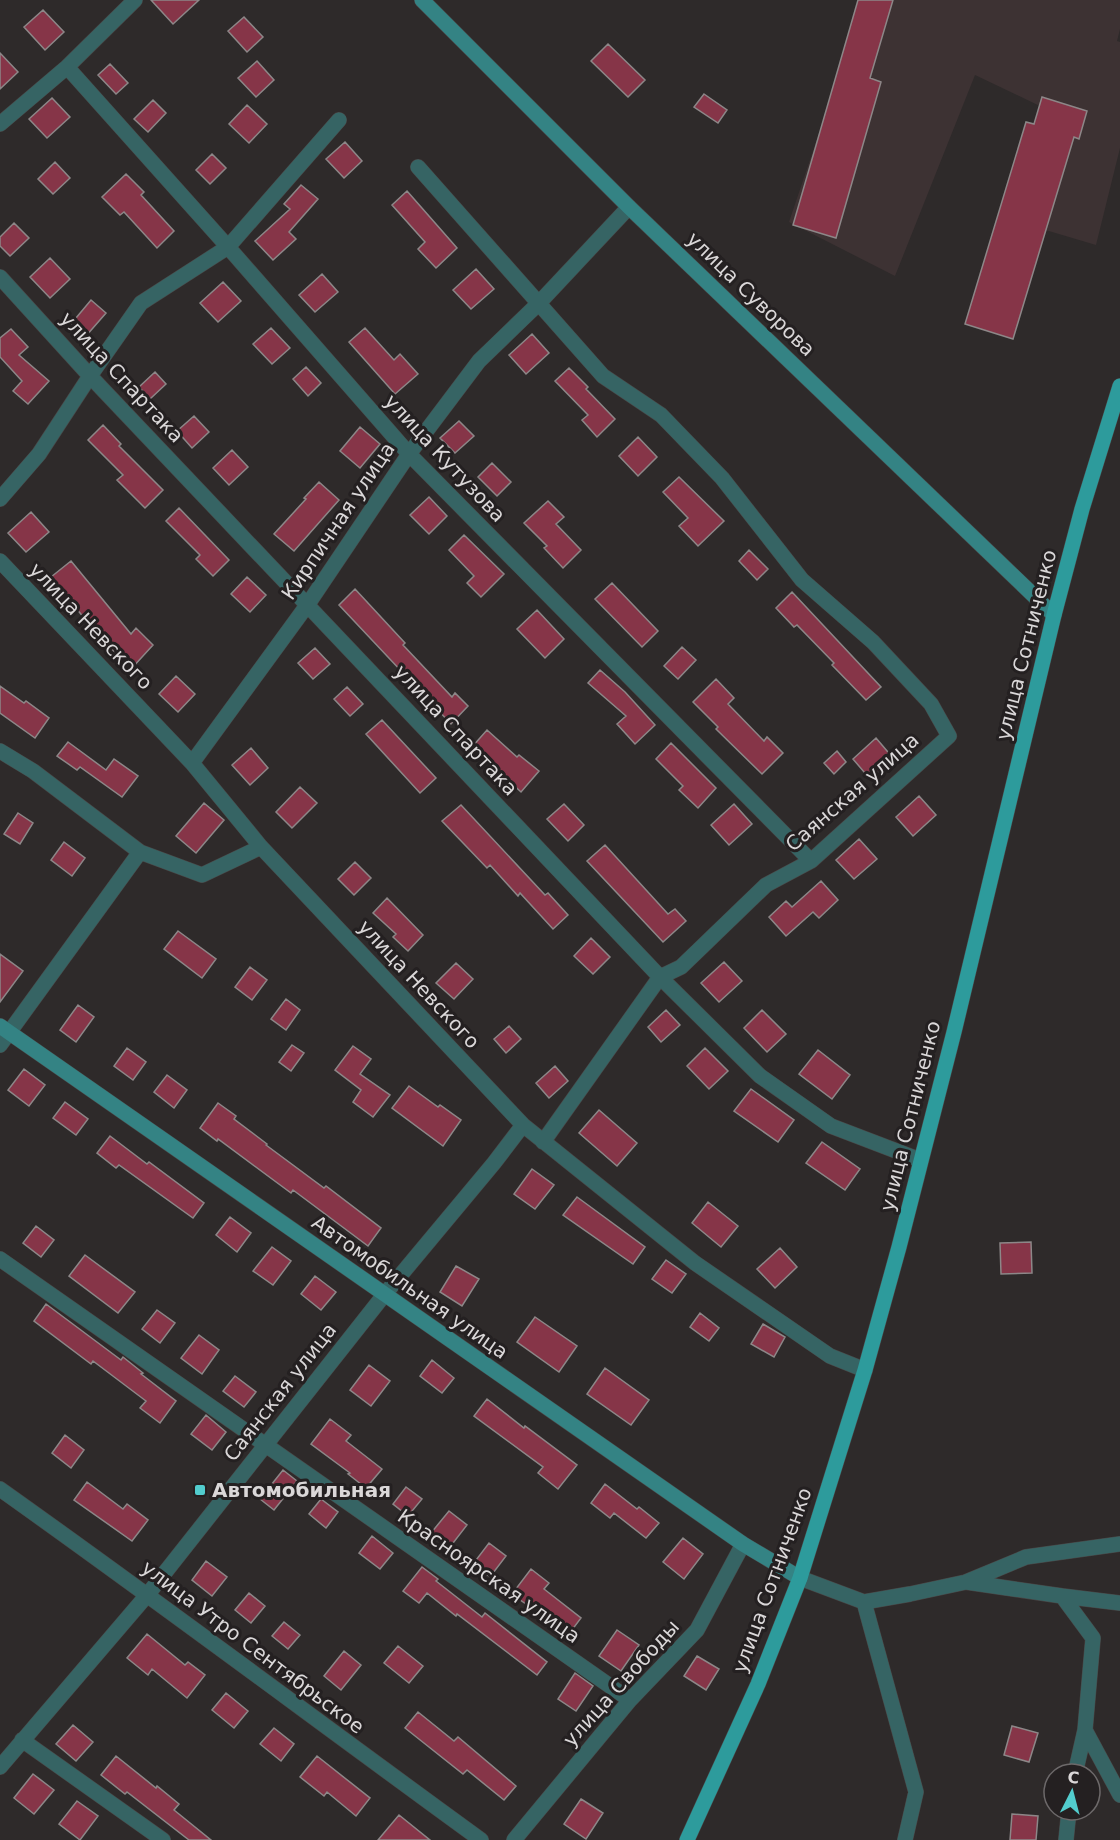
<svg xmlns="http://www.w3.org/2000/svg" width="1120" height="1840" font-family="'DejaVu Sans',sans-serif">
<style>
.built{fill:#3d3233}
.building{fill:#863548;stroke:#8d8788;stroke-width:1.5}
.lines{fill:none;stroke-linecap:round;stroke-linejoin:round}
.street-casing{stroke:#4a4646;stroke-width:16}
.secondary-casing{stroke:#4a4646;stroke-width:16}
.primary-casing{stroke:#4a4646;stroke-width:16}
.street{stroke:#366464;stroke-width:15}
.secondary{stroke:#348384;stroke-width:15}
.primary{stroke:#2d9b9c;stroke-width:15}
.poi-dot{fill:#52cdce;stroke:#242021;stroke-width:2}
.labels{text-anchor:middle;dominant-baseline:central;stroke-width:6;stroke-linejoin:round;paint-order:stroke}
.street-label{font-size:20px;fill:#dad7d8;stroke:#242021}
.poi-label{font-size:20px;font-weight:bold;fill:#dad7d8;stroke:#242021;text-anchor:start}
</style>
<rect width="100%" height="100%" fill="#2e2a2a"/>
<!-- built -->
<path class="built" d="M864,0H1120V29L1117,41L1120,42V148L1096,245L1008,219L1044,108L975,75L895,276L789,222Z"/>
<!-- building -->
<path class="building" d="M151,0H199L173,24Z
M858,0H893L870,78L881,82L836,238L793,225Z
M43,10L64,32L45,50L24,27Z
M244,17L263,37L247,52L228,31Z
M608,44L645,80L628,97L591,61Z
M0,53L18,72L0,89Z
M257,61L274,80L256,97L238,78Z
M110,64L128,83L116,94L98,75Z
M704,94L727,110L718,123L694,107Z
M1042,97L1087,111L1079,139L1074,137L1013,339L965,324L1026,122L1034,124Z
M52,98L70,117L47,138L29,119Z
M153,100L166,113L148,132L134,119Z
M247,105L267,124L249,143L229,124Z
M345,142L362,161L344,178L326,159Z
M212,154L226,168L210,184L196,170Z
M55,162L70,178L53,194L38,179Z
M126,174L144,192L141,195L174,231L157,248L124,212L120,215L102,197Z
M301,185L318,199L289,232L296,239L273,260L255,241L290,209L284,204Z
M407,191L457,248L436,268L418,249L425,242L392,205Z
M14,223L29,238L10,256L0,246V237Z
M50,258L70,279L50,298L30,277Z
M476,269L494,289L471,309L453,290Z
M322,274L338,292L315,312L299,295Z
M223,282L241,301L218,322L200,303Z
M91,300L106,313L86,336L71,324Z
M271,328L290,348L272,364L253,344Z
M365,328L394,360L400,354L418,374L395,394L349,342Z
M11,329L28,347L19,355L49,381L28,404L13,391L22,381L0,357V338Z
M532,334L549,353L526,374L509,355Z
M306,367L321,383L308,396L293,379Z
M569,368L588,387L586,389L615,419L597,437L582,420L588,415L555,381Z
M155,372L166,384L150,399L139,387Z
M194,416L209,432L192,448L177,431Z
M459,421L474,436L455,453L440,438Z
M103,425L121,444L119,446L163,490L145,508L117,480L123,475L88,440Z
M360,427L380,444L360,468L340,451Z
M638,437L657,457L638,476L619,456Z
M232,450L248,467L229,485L213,468Z
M492,463L511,482L497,496L478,477Z
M679,477L724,521L698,546L679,526L688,518L663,492Z
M319,482L339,500L294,551L274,534L306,499L304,498Z
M429,497L447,516L429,534L410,515Z
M548,501L564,517L556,524L581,550L563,568L544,548L547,546L524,523Z
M179,508L229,560L213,576L196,559L200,555L166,521Z
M31,512L49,532L26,552L8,533Z
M464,535L504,574L481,597L467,583L474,576L449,550Z
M749,550L768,569L757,580L739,561Z
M71,561L131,634L136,628L153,645L132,668L101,639L51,577Z
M247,577L266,595L250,612L231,594Z
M612,583L658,631L642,647L595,599Z
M355,589L405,643L403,645L452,697L455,693L468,706L451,724L339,605Z
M792,592L881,687L866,700L832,665L834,663L797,625L794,627L776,608Z
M537,610L564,639L545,658L517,629Z
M682,647L696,660L678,679L664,666Z
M315,648L330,664L313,679L298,663Z
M600,670L625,692L655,725L635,744L617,724L626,716L588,683Z
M176,676L195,694L178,712L159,694Z
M716,679L734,698L728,704L764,741L767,737L783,753L762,774L716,729L718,727L693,702Z
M0,686L24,703L26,701L49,718L35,738L0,713Z
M347,687L363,704L350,716L334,699Z
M382,720L436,778L420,793L366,734Z
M487,730L517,757L519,755L539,771L521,792L472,747Z
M876,738L893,758L870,779L853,759Z
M68,742L106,770L114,759L138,776L122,797L80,767L77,770L57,756Z
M671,743L716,788L698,808L679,790L683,786L656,759Z
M251,748L268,768L250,785L232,765Z
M837,751L846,762L834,774L824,763Z
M300,787L317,803L292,828L276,812Z
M919,796L936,815L913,836L896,817Z
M204,803L224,820L196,853L176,836Z
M564,804L584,825L568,841L547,819Z
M734,804L752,824L729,845L711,825Z
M461,805L545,895L548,893L568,915L553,929L520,893L518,896L490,865L487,868L442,821Z
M18,813L33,823L20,844L4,834Z
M859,839L877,859L854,879L836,860Z
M64,842L85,858L72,876L51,860Z
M605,845L668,914L675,909L686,921L663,942L587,861Z
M355,862L371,878L354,895L338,879Z
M821,881L838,900L819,918L813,912L786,936L769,917L786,901L792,907Z
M387,898L423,935L408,951L393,937L396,934L373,913Z
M178,931L216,959L202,978L164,949Z
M591,938L610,957L593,974L574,956Z
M0,954L23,971L0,1002Z
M724,962L742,981L719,1002L701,983Z
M456,963L473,979L454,999L436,983Z
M250,967L267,980L252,1000L235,987Z
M286,999L300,1010L286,1030L271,1019Z
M78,1005L94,1017L76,1042L60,1030Z
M666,1010L680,1025L661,1042L648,1027Z
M762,1010L786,1034L767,1052L744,1028Z
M509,1026L521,1039L506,1053L494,1039Z
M292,1045L304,1053L291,1071L279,1062Z
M353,1046L371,1059L360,1074L390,1095L373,1117L353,1102L361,1090L335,1070Z
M127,1048L146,1062L133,1080L114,1066Z
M705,1048L728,1071L709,1089L687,1066Z
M818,1050L850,1075L832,1099L799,1074Z
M555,1066L568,1081L549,1098L536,1083Z
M24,1069L45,1085L29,1106L8,1090Z
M167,1075L187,1090L174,1108L154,1092Z
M409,1086L438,1107L440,1105L461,1120L443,1146L392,1108Z
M751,1089L794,1120L778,1142L734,1111Z
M65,1102L88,1119L76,1135L53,1118Z
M218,1103L236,1116L234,1119L267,1144L266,1145L324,1188L326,1186L381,1228L368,1246L293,1190L291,1193L218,1139L217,1141L200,1128Z
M599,1110L637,1143L617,1166L579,1133Z
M110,1136L147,1164L149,1162L204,1203L193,1218L119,1165L116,1168L97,1153Z
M822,1142L860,1169L845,1190L806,1163Z
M532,1169L554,1185L535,1209L514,1194Z
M577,1197L645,1247L633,1264L563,1215Z
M708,1202L738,1226L721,1247L692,1223Z
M230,1217L251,1233L237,1252L216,1235Z
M36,1226L54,1240L41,1257L23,1243Z
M1031,1242L1032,1273L1001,1274L1000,1243Z
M272,1247L291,1261L273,1285L253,1271Z
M780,1248L797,1267L775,1288L757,1269Z
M85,1255L135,1292L118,1313L69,1276Z
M666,1260L686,1274L672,1293L652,1279Z
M456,1266L479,1279L462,1306L440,1292Z
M315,1276L336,1292L321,1310L301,1294Z
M46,1304L121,1360L123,1357L143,1373L141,1374L176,1401L160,1423L140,1408L146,1401L93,1361L91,1364L34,1321Z
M157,1310L175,1323L160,1343L142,1329Z
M700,1313L719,1328L709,1341L690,1327Z
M535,1317L577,1346L559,1372L517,1342Z
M763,1324L785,1337L774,1357L751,1344Z
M199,1335L219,1350L202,1374L181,1358Z
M432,1360L454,1378L442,1393L420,1376Z
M369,1365L390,1381L371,1406L350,1390Z
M605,1368L649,1400L631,1425L587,1394Z
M235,1376L256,1392L244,1407L223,1391Z
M487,1399L524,1428L525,1426L577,1465L558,1489L538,1473L543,1467L474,1416Z
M206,1415L226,1432L212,1450L191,1434Z
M330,1419L351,1435L346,1441L382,1469L366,1488L348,1474L350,1473L311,1444Z
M65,1435L84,1450L71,1468L52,1453Z
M283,1470L297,1481L274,1510L260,1499Z
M87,1482L123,1509L127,1504L148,1520L132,1541L74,1500Z
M605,1484L637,1509L639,1507L659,1523L646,1538L614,1513L610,1518L591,1503Z
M406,1487L422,1499L408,1516L393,1504Z
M321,1499L338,1512L326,1528L309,1514Z
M449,1511L467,1525L450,1547L431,1533Z
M372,1536L393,1553L380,1569L359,1553Z
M683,1538L703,1554L684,1579L663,1562Z
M489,1543L506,1556L490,1577L473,1564Z
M206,1561L227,1577L212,1596L192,1580Z
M422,1567L438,1579L436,1581L482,1617L485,1613L547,1662L537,1675L457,1614L456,1616L427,1593L419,1603L403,1591Z
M531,1569L549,1583L544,1589L581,1618L569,1634L531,1605L530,1607L512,1594Z
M249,1593L265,1606L251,1623L235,1610Z
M284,1622L300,1635L288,1649L272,1636Z
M617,1630L639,1645L621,1671L599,1656Z
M147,1634L185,1665L188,1662L205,1675L187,1698L152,1669L148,1675L127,1658Z
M398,1646L423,1666L409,1683L384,1663Z
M344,1651L361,1665L341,1690L324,1676Z
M697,1656L719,1669L706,1690L684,1676Z
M575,1673L593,1686L576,1711L558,1699Z
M226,1693L248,1711L234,1728L212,1710Z
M418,1712L454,1741L458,1737L516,1786L504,1800L467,1770L463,1774L405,1728Z
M73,1725L93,1742L76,1761L56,1744Z
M1012,1726L1038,1733L1029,1762L1004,1755Z
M274,1728L294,1744L281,1761L260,1744Z
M116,1756L156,1788L157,1786L179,1804L174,1810L211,1840H189L127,1792L125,1794L101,1775Z
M317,1756L370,1798L356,1816L327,1792L324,1796L300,1777Z
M33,1774L54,1790L34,1814L14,1798Z
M581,1799L603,1813L586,1839L564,1824Z
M77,1801L98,1816L80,1840L59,1824Z
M1012,1814L1038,1816L1036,1840H1010Z
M399,1815L430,1840H378Z"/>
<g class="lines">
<defs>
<path id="street" d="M67,67L228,247L409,454L811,861
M0,124L67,67L135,0
M418,167L603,376L661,415L722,478L802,580L873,642L931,704L949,736L811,861L766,885L681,967L660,977L543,1142
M0,277L90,376L660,977L760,1076L831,1126L920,1160
M0,499L39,454L90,376L141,303L228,247L339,120
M0,561L192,763L261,847L523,1125L695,1263L830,1356L865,1370
M0,751L33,771L140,852L202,875L261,847
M192,763L308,604L409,454L479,361L539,303L629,207
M0,1045L140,852
M0,1259L630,1700
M0,1489C162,1604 320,1723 481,1840
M800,1578L864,1602L916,1792L905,1840
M966,1582L1062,1596L1093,1638L1085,1730L1075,1774
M1062,1596L1120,1603
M864,1602L910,1594L966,1582L1026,1557L1120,1544
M1085,1730L1120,1795
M22,1740L163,1840
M0,1767L148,1594L384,1295L494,1163L523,1125
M514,1840L630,1700L697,1630L743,1544
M1066,1840L1069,1810"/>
<path id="secondary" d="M422,0L629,207L1054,615
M0,1026L743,1544L800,1578"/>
<path id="primary" d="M687,1840L758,1684L800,1578L865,1370L899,1247L954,1032L1054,615L1082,509L1120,386"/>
</defs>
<!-- street casing -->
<use href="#street" class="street-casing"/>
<!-- secondary casing -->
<use href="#secondary" class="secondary-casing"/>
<!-- primary casing -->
<use href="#primary" class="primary-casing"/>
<!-- street -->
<use href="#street" class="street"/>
<!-- secondary -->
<use href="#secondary" class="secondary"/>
<!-- primary -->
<use href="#primary" class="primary"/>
</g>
<!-- markers -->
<rect class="poi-dot" x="194" y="1484" width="12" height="12" rx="3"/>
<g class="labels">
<!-- street labels -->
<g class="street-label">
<text transform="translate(751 294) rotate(44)">улица Суворова</text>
<text transform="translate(122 377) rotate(47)">улица Спартака</text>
<text transform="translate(445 458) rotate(47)">улица Кутузова</text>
<text transform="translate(338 521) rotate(-56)">Кирпичная улица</text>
<text transform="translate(91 626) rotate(46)">улица Невского</text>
<text transform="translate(1026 645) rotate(-76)">улица Сотниченко</text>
<text transform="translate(456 730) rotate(47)">улица Спартака</text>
<text transform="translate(852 792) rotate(-41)">Саянская улица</text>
<text transform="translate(419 984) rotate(47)">улица Невского</text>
<text transform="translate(910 1116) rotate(-76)">улица Сотниченко</text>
<text transform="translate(410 1287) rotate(35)">Автомобильная улица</text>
<text transform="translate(280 1392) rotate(-52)">Саянская улица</text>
<text transform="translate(489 1576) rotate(35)">Красноярская улица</text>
<text transform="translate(772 1580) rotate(-70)">улица Сотниченко</text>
<text transform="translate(253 1647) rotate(37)">улица Утро Сентябрьское</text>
<text transform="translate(621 1683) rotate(-48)">улица Свободы</text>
</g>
<!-- poi labels -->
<g class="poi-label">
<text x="212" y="1490">Автомобильная</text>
</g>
</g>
<!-- north arrow -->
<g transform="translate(1072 1792) rotate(6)"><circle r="28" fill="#242021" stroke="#6d696a" stroke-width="1.5"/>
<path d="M0-4.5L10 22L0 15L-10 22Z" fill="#52cdce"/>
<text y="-9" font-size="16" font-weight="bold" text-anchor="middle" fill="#dad7d8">С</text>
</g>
</svg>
